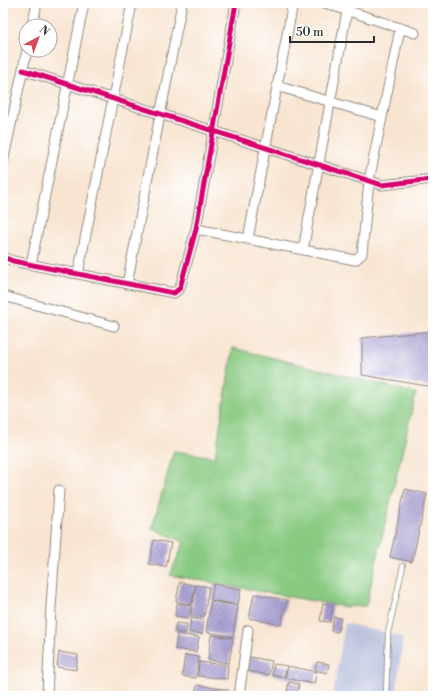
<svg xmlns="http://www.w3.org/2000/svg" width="436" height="699" font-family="'Libre Bodoni',serif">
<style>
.industrial{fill:#bcc3de}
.grass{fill:#89ca82;stroke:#5a7a56}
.building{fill:url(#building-hatch)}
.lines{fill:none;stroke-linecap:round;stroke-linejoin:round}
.lane-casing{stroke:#92887e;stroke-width:6}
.street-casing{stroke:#92887e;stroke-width:11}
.lane{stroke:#fff;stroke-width:4.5}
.street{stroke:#fff;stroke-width:9}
.cycleway-casing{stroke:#fff;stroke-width:8}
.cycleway{stroke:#d6006c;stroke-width:5}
</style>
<defs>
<pattern id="building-hatch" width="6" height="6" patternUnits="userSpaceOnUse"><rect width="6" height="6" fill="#a69cd1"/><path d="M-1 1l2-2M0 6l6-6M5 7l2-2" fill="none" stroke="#877faa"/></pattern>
</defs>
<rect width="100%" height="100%" fill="#fff"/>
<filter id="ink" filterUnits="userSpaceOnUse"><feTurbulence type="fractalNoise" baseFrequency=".025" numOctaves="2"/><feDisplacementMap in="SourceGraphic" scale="8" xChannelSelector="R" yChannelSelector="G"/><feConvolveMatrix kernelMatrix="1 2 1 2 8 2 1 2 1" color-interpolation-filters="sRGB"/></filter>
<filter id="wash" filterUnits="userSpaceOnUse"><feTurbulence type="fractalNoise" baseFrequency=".012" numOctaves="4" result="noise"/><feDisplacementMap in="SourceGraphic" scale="16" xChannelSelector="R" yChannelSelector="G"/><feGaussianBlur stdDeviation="0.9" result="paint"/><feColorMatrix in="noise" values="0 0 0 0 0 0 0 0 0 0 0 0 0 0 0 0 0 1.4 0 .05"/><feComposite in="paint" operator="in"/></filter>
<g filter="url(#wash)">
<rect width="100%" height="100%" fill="#f8e5d1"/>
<!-- industrial -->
<path class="industrial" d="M345,623L403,637L396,696H333Z"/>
<!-- grass -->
<path class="grass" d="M233,348L416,393L366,606L346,607L170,575L184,542L152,528L174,451L215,457Z"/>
<g id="blocks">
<!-- building -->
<path class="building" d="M433,331V387L362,375V338Z
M405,489L427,494L412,562L390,557Z
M154,540L171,543L166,567L149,564Z
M180,582L196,586L191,605L176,601Z
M214,584L241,589L238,605L211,600Z
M196,585L209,587L204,617L191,615Z
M254,594L287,600L281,625L249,618Z
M211,601L238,606L233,637L206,632Z
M177,603L191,606L189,618L175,616Z
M323,603L333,605L330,622L320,621Z
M334,617L341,618L338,632L331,631Z
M191,618L204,620L202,634L189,632Z
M176,623L187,624L186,633L175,632Z
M177,634L199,637L196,652L175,649Z
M211,635L233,638L229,663L208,660Z
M59,652L78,655L76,670L57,667Z
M185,655L199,657L196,678L182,676Z
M250,657L272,661L269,675L247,671Z
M199,662L228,665L227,679L198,676Z
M317,662L329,664L327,673L315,670Z
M274,664L287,666L284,678L272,675Z
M288,666L317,672L314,684L285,678Z
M289,682L299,684L297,694L287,692Z
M197,685L229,690L228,696H195Z"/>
</g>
</g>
<g filter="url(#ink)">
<use href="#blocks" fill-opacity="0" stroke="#92887e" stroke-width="1"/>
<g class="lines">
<defs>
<path id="lane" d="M386,696L388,633L403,566"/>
<path id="street" d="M325,3L415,33
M32,26L37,3
M23,70L382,185L433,179
M277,86L382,117
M3,162L27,50
M196,229L355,260L362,254L369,181L400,29
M248,239L293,3
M303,250L347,11
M3,257L13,261L174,293L180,288L196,229L236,3
M31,264L84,3
M78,274L132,3
M127,284L182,3
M3,296L114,326
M47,696L51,607L59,490
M239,696L248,630"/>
</defs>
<!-- lane casing -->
<use href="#lane" class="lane-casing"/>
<!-- street casing -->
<use href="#street" class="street-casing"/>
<!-- lane -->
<use href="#lane" class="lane"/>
<!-- street -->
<use href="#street" class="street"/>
<defs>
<path id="cycleway" d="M23,70L382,185L433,179
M3,257L13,261L174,293L180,288L196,229L236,3"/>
</defs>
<!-- cycleway casing -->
<use href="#cycleway" class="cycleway-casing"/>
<!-- cycleway -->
<use href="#cycleway" class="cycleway"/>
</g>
</g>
<!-- margin -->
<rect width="436" height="699" fill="none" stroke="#fff" stroke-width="16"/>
<!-- north arrow -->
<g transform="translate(38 38) rotate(41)"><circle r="19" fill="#ffffff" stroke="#aaaaaa"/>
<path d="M0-3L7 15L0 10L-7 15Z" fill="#d1495b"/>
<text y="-6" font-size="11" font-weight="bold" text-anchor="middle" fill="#2b2b2b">N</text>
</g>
<!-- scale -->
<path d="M290 36v6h84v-6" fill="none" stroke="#2b2b2b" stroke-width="2"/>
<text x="296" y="36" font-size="12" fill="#2b2b2b" stroke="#ffffff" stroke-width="3" paint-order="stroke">50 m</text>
</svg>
